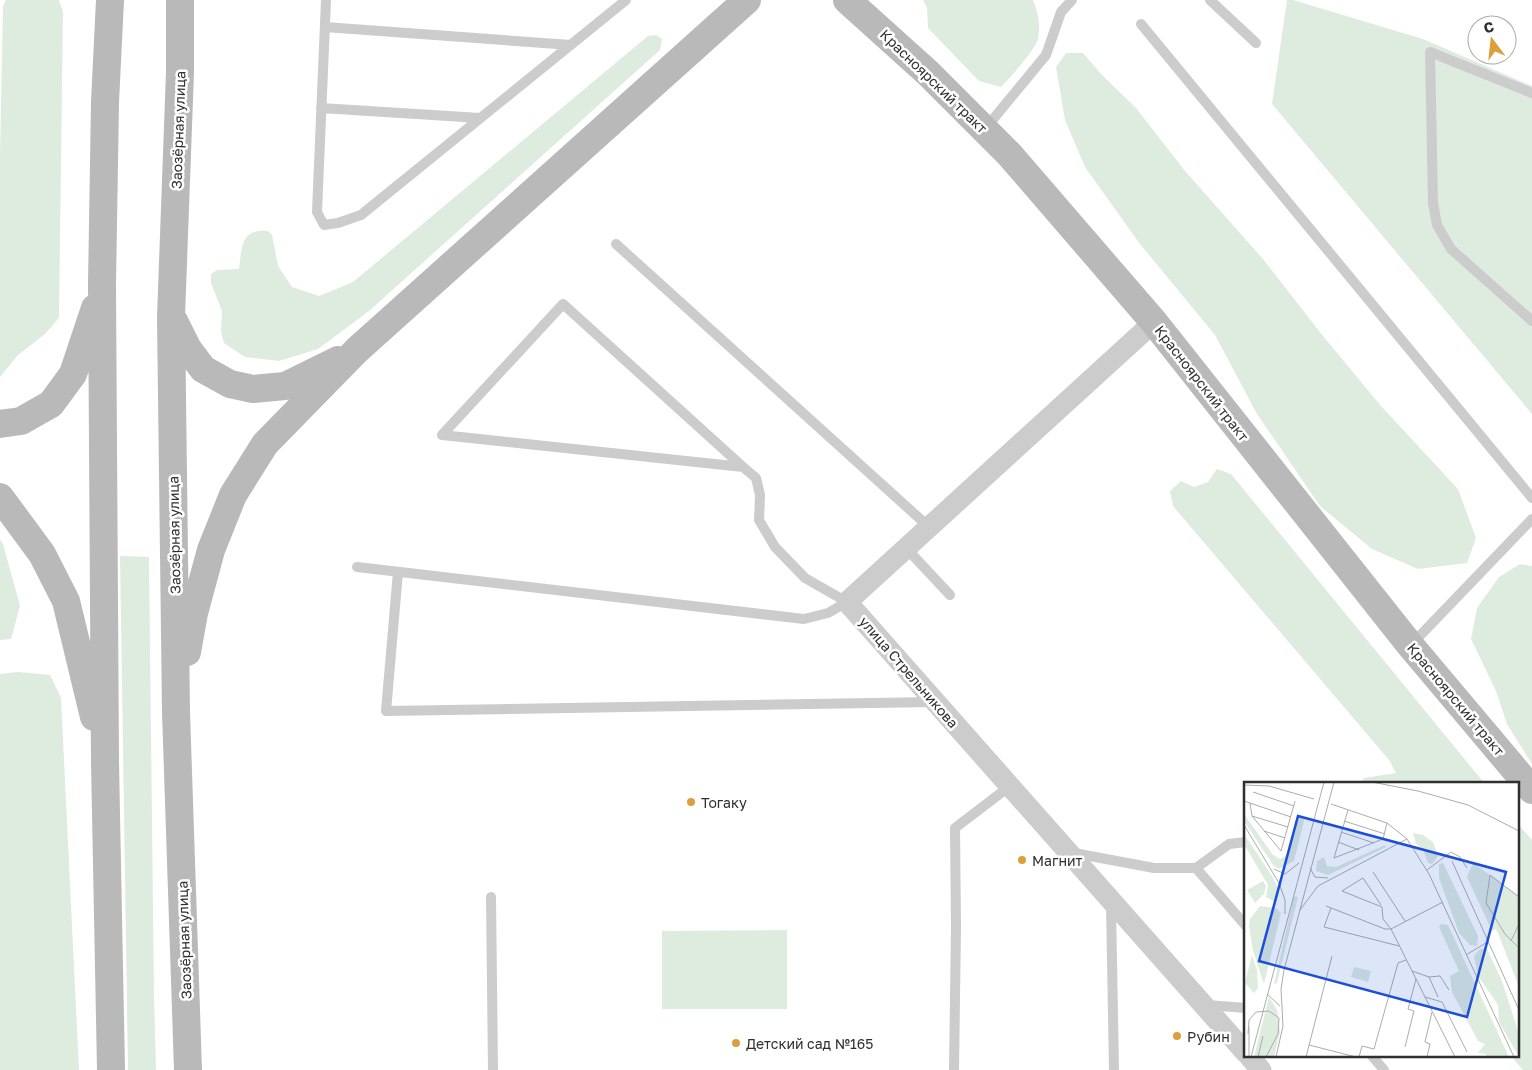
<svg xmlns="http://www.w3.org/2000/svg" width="1532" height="1070" font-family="'Golos Text',sans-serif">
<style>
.green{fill:#deece0}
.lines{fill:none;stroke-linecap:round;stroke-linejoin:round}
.service{stroke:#ccc;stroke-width:10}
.minor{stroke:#ccc;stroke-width:21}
.secondary{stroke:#b9b9b9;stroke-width:28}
.poi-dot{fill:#dd9f3b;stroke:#fff;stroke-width:2}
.labels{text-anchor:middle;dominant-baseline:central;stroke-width:5;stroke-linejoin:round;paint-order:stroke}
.street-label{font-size:14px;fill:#2f2f2f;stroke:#fff}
.poi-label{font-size:14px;fill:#2f2f2f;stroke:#fff;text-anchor:start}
.inset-road{fill:none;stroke:#acacac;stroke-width:1}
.view{fill:#1d4ed8;fill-opacity:0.15;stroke:#1d4ed8;stroke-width:2.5}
.inset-edge{fill:none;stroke:#2f2f2f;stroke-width:2.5}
</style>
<rect width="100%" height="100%" fill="#fff"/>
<!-- green -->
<path class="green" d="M6,0H59L63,12L59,318L45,334L18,355L0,377V154L3,6Z
M923,0H1033C1038,13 1041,24 1038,38C1037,48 1009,79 1001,87L979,81L928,28L927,8Z
M1287,0H1293L1423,39L1532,86V414L1272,104Z
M656,35L662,39L660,50L369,311L318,349L279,361L245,357L224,343L221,332L222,311L211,283V274L217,270L239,269C242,248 240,228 268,231L272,235L278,266L292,287L319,296L353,282L648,36Z
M1066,53H1083L1101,74L1136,108L1185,171L1263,259L1323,336L1381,406L1458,489L1476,538L1467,563L1418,569L1372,549L1320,506L1257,414L1215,335L1140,244L1085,167L1065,120L1056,67Z
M1217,469L1231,474L1485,784H1359L1364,778L1396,773L1389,760L1173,506L1170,491L1181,481L1194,487L1208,482Z
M0,540L3,544L20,606L11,639L0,640Z
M120,556L149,557L154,996L156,1070H128Z
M1520,564L1532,566V764L1507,724L1496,691L1471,639L1477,608L1499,577Z
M18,672L50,675L61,698L79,1070H0V674Z
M1518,824L1532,840V1070H1523L1511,1056H1518Z
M787,930V1009H662V931Z"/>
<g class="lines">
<!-- service -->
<path class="service" d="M326,0L317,212L324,225L338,223L361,215L626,0
M1210,0L1256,43
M1141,24L1532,498
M325,27L571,45
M1532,93L1430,52L1433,203L1437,225L1451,249L1532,321
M321,108L480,118
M985,129L1046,55L1061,12L1072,0
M616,244L929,527
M442,435L743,467L756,478L760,495L759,520L775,547L805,578L847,602
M442,435L563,304L743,467
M906,548L950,595
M357,567L804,619L828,613L847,602
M398,572L386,711L935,702
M1411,645L1532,519
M1074,853L1154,868H1196L1246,926
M1196,868L1229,844L1246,842
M491,897L493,1070
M1111,905L1114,1070
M1207,1005L1246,1008
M1372,1056L1384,1070
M954,1070L956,927L955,828L1010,786"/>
<!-- minor -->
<path class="minor" d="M1154,322L847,602L1246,1053
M1249,1056L1261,1070"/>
<!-- secondary -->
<path class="secondary" d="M110,0L105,102L102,285L105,762L111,1070
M180,0V72L171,317L176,712L188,1070
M847,0L928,73L1009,154L1154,322L1410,645L1532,790
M174,321L188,349L203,369L230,384L253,389L285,386L338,360
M0,424L21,421L51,404L73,374L95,308
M0,497L42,554L66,601L94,717
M187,652L194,613L211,550L233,495L265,444L357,350L747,0"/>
</g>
<!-- markers -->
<g class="poi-dot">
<circle cx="691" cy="802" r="5"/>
<circle cx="1022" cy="860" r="5"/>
<circle cx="1177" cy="1036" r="5"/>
<circle cx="736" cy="1043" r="5"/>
</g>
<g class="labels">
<!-- street labels -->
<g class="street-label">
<text transform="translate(934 81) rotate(44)">Красноярский тракт</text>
<text transform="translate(178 130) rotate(-88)">Заозёрная улица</text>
<text transform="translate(1202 383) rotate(52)">Красноярский тракт</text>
<text transform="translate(174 535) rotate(-91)">Заозёрная улица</text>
<text transform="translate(909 672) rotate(49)">улица Стрельникова</text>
<text transform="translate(1456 699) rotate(50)">Красноярский тракт</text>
<text transform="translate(184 940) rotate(-92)">Заозёрная улица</text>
</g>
<!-- poi labels -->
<g class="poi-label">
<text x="701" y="802">Тогаку</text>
<text x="1032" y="860">Магнит</text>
<text x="1187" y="1036">Рубин</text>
<text x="746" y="1043">Детский сад №165</text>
</g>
</g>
<!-- overview -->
<g transform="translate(1244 782)">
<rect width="275" height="275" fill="#fff"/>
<path d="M0,32L29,73L36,77L43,73L54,35H61L50,79L35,87L29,83L0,39ZM169,51L179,53L189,60L194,74L188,82L184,81L179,67L172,62ZM0,52L28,94L35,108L32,121L22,115L24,103L0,62ZM141,63L142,65L84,93L72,89L73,79L80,75L83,84L92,85ZM199,81L234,154L233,164L226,163L215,151L195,96V82ZM229,81L275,114V205L254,151L251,147L248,149L223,95ZM19,99L22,104L20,112L11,121L3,108ZM50,114L54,115L33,201L30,202ZM16,124L32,126L37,131L20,202L9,169L5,144L6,137ZM197,142L204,143L265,275H242V272L234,271L241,262L234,259L208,210L206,194L215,189L195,145ZM236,167H243L258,199L275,252V275L255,240L254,223L234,194L230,174ZM8,173L13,188L14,206L10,211L1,201ZM110,185L127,189L124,200L107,195ZM25,215L33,228L36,250L30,275H10Z" fill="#deece0"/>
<path class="inset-road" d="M128,0L174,9L224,23L275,49M0,3L25,4L70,17M9,10L50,24M0,19L47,35M6,21L8,34L37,69L51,19M87,22L143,41L163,57L185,92L270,275M104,28L90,76L139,57L143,41M8,34L44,45M100,39L141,52M0,43L35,101L41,118V132M20,49L41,56M97,50L130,61M94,60L115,68M208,79L275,228M66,86L71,95L84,96M30,87L41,92L55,81M183,88L207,70L216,75L223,86M129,90L161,139M98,109L138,125L139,137L147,147M98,109L119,96L137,123M275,115L246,93L242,121L261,152L275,166M199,120L147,147L211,275M82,124L141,147H147M87,126L80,145L155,164M56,128L74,104L163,57M267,159L275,142M222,173L245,159M168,189L185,195L194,215M185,195L196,194L205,208M23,212L36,224M181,215L198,220L223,270M4,252L5,238L12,230L25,229L35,236L34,252L22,275M65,263L112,275M161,265L170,229L164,227L172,197M5,275V245M7,275L80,0M14,275L19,254M32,275L39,244L37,207L40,188L90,0M62,275L88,174M115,275L118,264L130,267L154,181L162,178M183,275L186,262L181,260L188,230"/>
<path class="view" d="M54,34L262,90L223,235L15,179Z"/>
<rect width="275" height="275" class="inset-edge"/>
</g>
<!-- north arrow -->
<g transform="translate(1492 40) rotate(345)"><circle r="24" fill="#ffffff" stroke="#acacac"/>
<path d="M0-4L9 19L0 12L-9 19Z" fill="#dd9f3b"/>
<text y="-8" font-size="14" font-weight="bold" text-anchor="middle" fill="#2f2f2f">С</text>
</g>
</svg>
